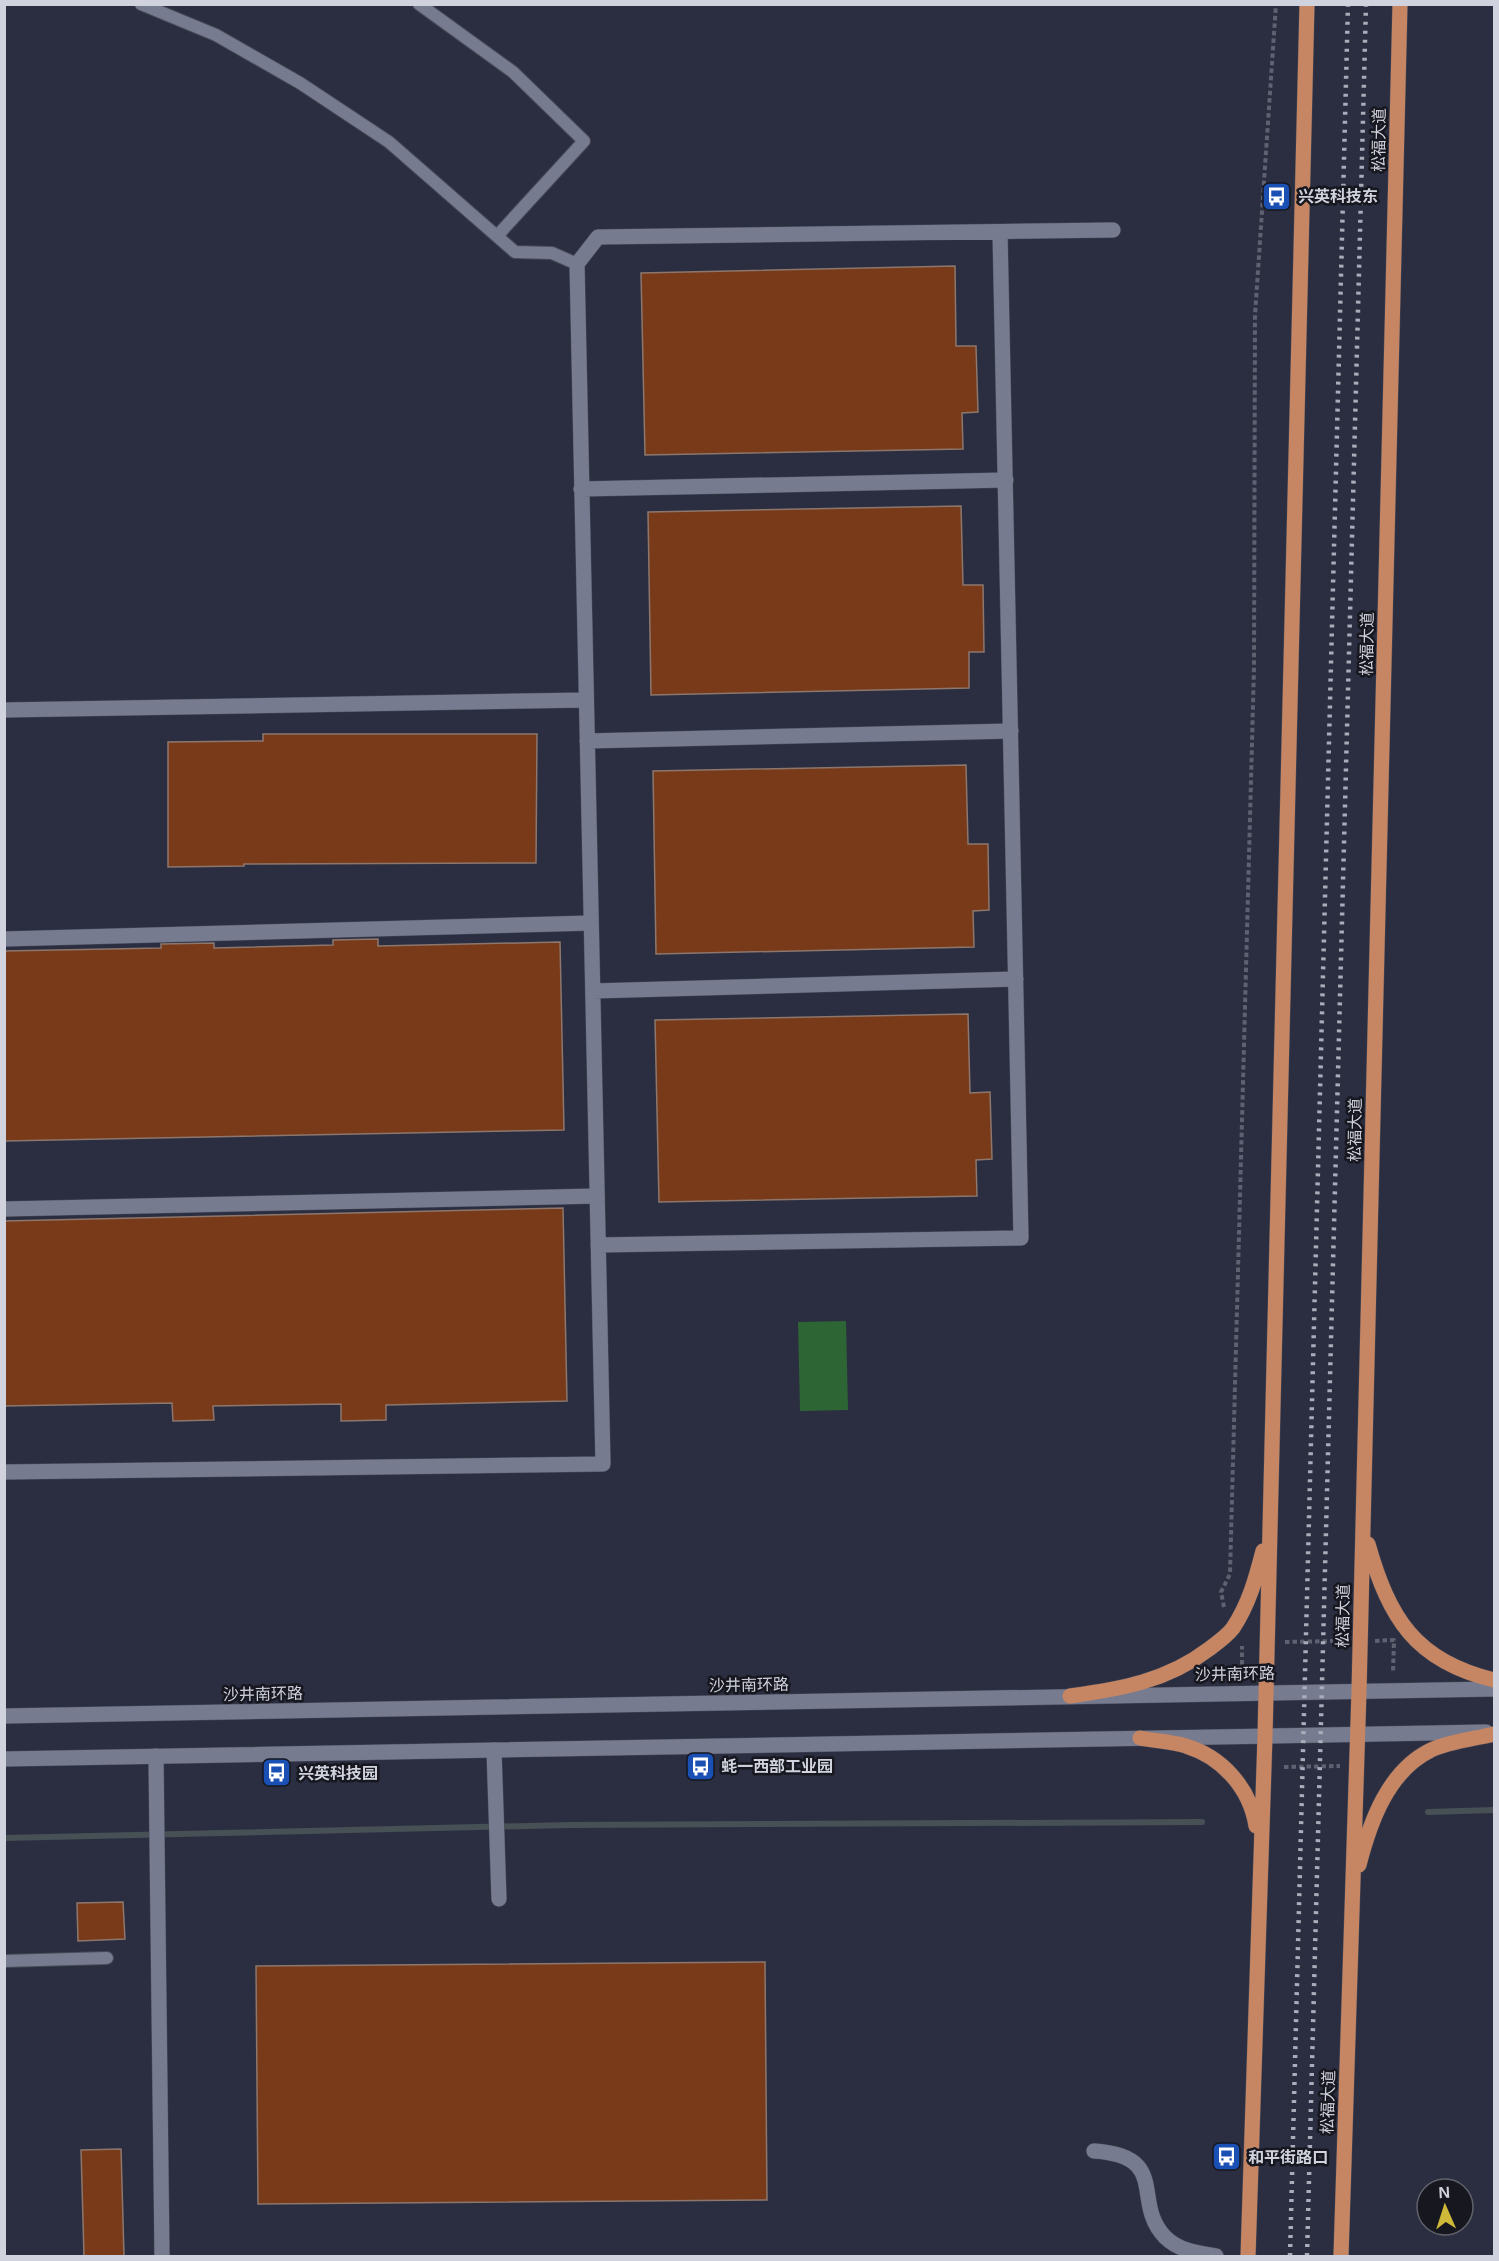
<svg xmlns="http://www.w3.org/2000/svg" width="1499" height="2261" font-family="Helvetica,'Noto Sans SC',sans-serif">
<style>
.green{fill:#2d6535}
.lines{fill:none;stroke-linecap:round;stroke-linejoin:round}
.stream{stroke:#465055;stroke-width:6}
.building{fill:#793a19;stroke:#8d776d;stroke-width:1.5}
.service-casing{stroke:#494b59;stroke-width:14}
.minor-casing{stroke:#494b59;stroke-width:16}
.secondary-casing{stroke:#494b59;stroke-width:16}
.primary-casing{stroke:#494b59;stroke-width:16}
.path{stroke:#5f6171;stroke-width:4;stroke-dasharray:4.5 3;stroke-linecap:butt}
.service{stroke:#777b8f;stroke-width:12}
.minor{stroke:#777b8f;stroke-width:15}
.secondary{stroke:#777b8f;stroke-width:15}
.primary{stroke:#c68663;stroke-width:15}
.rail{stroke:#aaacb9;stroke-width:4.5;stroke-dasharray:3 6;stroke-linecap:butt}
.labels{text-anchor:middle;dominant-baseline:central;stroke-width:5;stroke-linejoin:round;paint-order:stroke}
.street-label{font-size:16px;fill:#d0d2dd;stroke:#16171f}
.poi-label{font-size:16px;font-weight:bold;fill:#d0d2dd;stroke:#16171f;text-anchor:start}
</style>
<rect width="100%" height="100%" fill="#2b2e40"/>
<!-- green -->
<path class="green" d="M846,1321L848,1410L800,1411L798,1322Z"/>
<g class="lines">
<!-- stream -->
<path class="stream" d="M1428,1812L1494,1810
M4,1838L569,1825L1202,1822"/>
</g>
<!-- building -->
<path class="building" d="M955,266L956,346H976L978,412L962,413L963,449L645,455L641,273Z
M961,506L963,585H983L984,652H969V688L651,695L648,512Z
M263,734H537L536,863L244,864V866L168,867V742L263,741Z
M966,765L968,844H988L989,910L973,911L974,947L656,954L653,771Z
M378,939V946L560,942L564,1130L4,1141V951L161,948V944L214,943V948L333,945V940Z
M968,1014L970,1093L990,1092L992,1159L976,1160L977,1196L659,1202L655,1020Z
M563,1208L567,1401L386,1405V1420L341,1421V1404L213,1406L214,1420L173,1421L172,1403L4,1406V1221Z
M123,1902L125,1939L78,1941L77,1903Z
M765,1962L767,2200L258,2204L256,1966Z
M121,2149L124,2256H84L81,2150Z"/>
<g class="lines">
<defs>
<path id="service" d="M141,4L216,35L300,83L389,142L515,252L552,253L577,264
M419,4L513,72L584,141L497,236
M4,1961L107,1958"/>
<path id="minor" d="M581,489L1006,480
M4,710L586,700
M587,741L1011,731
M4,939L591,923
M593,991L1016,979
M4,1209L597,1196
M598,1245L1021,1238L1000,232
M4,1472L603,1464L577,264L598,237L1113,230
M494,1750L499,1899
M156,1756L162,2256
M1094,2151C1171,2156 1131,2202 1165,2237C1179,2251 1198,2253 1216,2256"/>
<path id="secondary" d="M4,1716L1494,1689
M4,1759L1486,1732"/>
<path id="primary" d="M1368,1544C1389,1618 1415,1661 1494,1680
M1070,1696C1121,1689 1167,1681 1209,1649C1217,1643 1227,1636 1233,1628C1249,1604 1256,1578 1263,1551
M1140,1738C1154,1741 1171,1741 1186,1746C1222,1757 1250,1788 1256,1826
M1359,1865C1370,1822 1388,1771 1431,1750C1451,1741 1474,1739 1494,1734
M1248,2256L1265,1736L1307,4
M1341,2256L1359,1691L1400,4"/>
</defs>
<!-- service casing -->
<use href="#service" class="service-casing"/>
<!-- minor casing -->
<use href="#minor" class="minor-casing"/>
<!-- secondary casing -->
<use href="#secondary" class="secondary-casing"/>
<!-- primary casing -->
<use href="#primary" class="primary-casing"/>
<!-- path -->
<path class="path" d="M1224,1607L1221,1592L1230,1574L1254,667L1255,315L1276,4
M1375,1641L1394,1640L1393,1673
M1285,1642L1336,1641
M1242,1672V1646
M1284,1767L1340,1766"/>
<!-- service -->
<use href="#service" class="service"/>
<!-- minor -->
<use href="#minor" class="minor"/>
<!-- secondary -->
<use href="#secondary" class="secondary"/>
<!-- primary -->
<use href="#primary" class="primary"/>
<!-- rail -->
<path class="rail" d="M1290,2256L1348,4
M1307,2256L1366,4"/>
</g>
<!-- icons -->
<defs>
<symbol id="bus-square" viewBox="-11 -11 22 22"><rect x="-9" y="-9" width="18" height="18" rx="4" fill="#1a4fb4" stroke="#16171f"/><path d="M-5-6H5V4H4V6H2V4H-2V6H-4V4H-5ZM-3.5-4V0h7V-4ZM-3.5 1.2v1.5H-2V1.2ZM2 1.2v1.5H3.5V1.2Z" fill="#fff"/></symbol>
</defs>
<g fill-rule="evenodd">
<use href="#bus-square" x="1260" y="180" width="33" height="33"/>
<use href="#bus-square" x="684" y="1750" width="33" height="33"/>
<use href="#bus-square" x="260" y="1756" width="33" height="33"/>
<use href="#bus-square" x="1210" y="2140" width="33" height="33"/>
</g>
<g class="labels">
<!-- street labels -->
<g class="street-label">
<text transform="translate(1379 140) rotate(-89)">松福大道</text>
<text transform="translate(1367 644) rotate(-89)">松福大道</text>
<text transform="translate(1355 1130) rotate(-89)">松福大道</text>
<text transform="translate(1343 1616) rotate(-89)">松福大道</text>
<text transform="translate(1235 1674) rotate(-1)">沙井南环路</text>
<text transform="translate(749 1685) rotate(-1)">沙井南环路</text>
<text transform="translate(263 1694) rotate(-1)">沙井南环路</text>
<text transform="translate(1328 2102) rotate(-88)">松福大道</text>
</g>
<!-- poi labels -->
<g class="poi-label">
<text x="1298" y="196">兴英科技东</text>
<text x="721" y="1766">蚝一西部工业园</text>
<text x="298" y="1773">兴英科技园</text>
<text x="1248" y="2157">和平街路口</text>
</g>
</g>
<!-- border -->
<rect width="1499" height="2261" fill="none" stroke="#d0d2dd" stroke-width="12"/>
<!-- north arrow -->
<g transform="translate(1445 2207) rotate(357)"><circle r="28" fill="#16171f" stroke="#60626b" stroke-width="1.5"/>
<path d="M0-4.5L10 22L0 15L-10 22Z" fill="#ceb938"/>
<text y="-9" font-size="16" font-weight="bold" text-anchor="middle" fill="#d0d2dd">N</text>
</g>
</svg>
